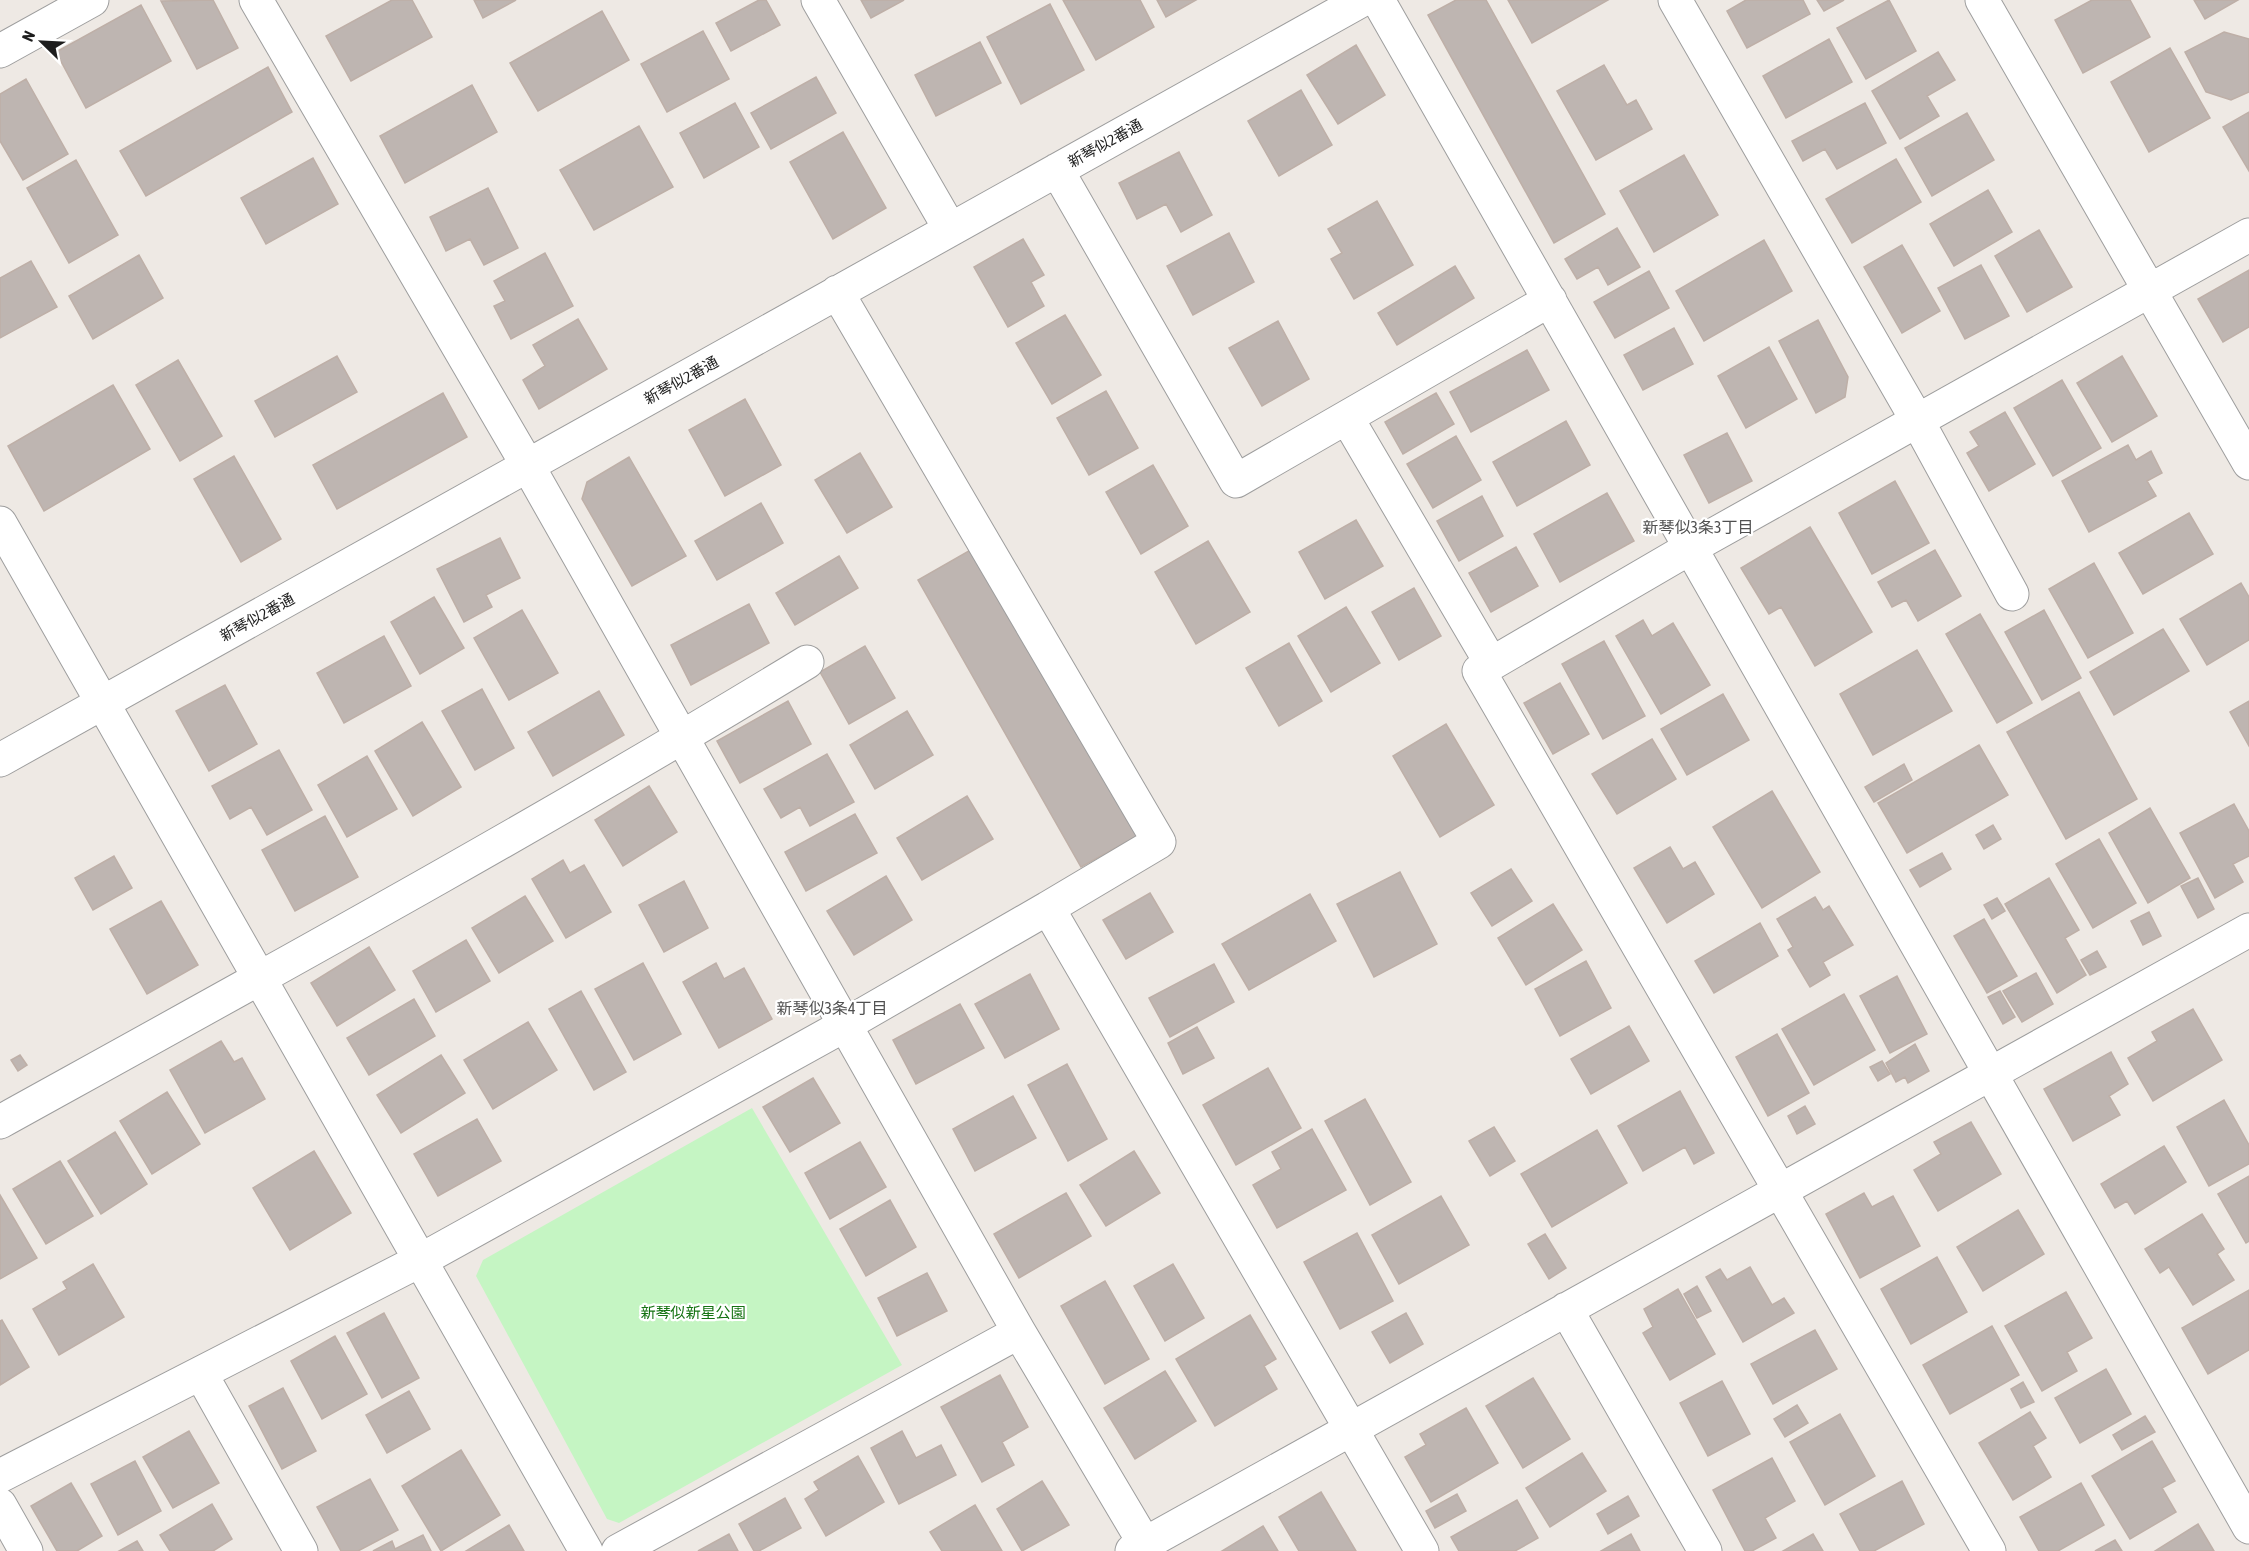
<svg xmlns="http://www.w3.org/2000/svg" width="2249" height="1551" font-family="'Asap Condensed','Noto Sans JP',sans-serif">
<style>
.park{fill:#c5f5c3}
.building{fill:#beb5b1;stroke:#beafa7;stroke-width:1.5}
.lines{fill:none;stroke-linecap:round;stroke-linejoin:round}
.minor-casing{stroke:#9e9e9e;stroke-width:35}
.minor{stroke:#fff;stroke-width:33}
.labels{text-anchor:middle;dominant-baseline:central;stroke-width:4.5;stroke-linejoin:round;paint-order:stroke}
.street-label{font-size:15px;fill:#1d1d1d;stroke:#fff}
.park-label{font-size:15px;fill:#167313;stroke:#fff}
.neighbourhood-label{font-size:16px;fill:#505050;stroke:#fff}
</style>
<rect width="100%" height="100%" fill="#eee9e4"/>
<!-- park -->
<path class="park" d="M752,1108L902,1365L619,1523L607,1519L476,1276L483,1260Z"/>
<!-- building -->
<path class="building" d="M213,0L238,48L197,69L161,1Z
M392,0H412L432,37L351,81L326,36Z
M474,0H516L483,18Z
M759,0H766L780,25L731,51L716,23Z
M861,0H904L871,18Z
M1063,0H1140L1154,27L1096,60Z
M1157,0H1196L1166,17Z
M1456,0H1486L1605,214L1554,243L1428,15Z
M1508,0H1608L1532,43Z
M1746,0H1803L1810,14L1747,48L1727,11Z
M1817,0H1844L1824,11Z
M1889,0L1916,51L1866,79L1837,28Z
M2092,0H2130L2150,37L2083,73L2055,20Z
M2194,0H2238L2205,19Z
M1050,4L1084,70L1021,104L987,37Z
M141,5L171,61L86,108L56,52Z
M602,11L629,60L538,111L510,63Z
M703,31L729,79L667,112L641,64Z
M2224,32L2249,39V92L2231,100L2206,92L2185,52Z
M1829,39L1852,82L1786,118L1763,76Z
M980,42L1001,83L936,116L915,75Z
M1356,45L1385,95L1338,124L1307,75Z
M2170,48L2210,118L2149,152L2111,82Z
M1938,52L1955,80L1927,96L1939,116L1900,139L1872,91Z
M1604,65L1627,105L1636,100L1652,129L1596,160L1557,91Z
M268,67L292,112L146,196L120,151Z
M816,77L836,113L771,149L751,113Z
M26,79L68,154L23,180L0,141V94Z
M472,85L497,132L405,183L380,136Z
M1301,90L1332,145L1279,176L1248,121Z
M735,103L759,147L704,178L680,133Z
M1865,103L1886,143L1837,169L1825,149L1803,161L1792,141Z
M2249,112V171L2223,127Z
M1967,113L1994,160L1932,196L1905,148Z
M639,126L673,187L594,230L560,170Z
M843,132L886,208L833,239L790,162Z
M1179,152L1212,215L1181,232L1166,204L1137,219L1119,183Z
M1684,155L1718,215L1654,252L1620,191Z
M313,158L338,204L266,244L241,198Z
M1896,159L1921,202L1852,243L1826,199Z
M76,160L118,235L69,263L27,188Z
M488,188L518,248L484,265L470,239L446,251L430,217Z
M1988,190L2012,232L1954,266L1930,224Z
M1377,201L1413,265L1354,299L1331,259L1342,253L1328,229Z
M1617,228L1640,267L1608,285L1598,267L1577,279L1565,259Z
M2039,230L2072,287L2027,312L1995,256Z
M1229,233L1254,282L1193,315L1167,266Z
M1023,239L1044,275L1031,282L1044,306L1008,327L974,267Z
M1764,240L1792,291L1704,341L1676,291Z
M1902,245L1940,311L1902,333L1864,267Z
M545,253L573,306L511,339L494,306L505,301L494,281Z
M139,255L163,298L93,339L69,296Z
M31,261L57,307L0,338V278Z
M1981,265L2009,316L1965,339L1938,288Z
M1455,266L1474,298L1397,345L1378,313Z
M2249,270V327L2223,342L2198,299Z
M1649,271L1669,308L1615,338L1594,302Z
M1065,315L1101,375L1052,404L1016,343Z
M578,319L607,369L539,409L523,380L545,366L533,345Z
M1818,320L1848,377L1845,397L1816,413L1779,341Z
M1278,321L1309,379L1262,406L1229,348Z
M1674,328L1693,364L1643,390L1624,355Z
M1769,347L1797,399L1746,428L1718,376Z
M1527,350L1549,390L1471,432L1450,392Z
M337,356L357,392L275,437L255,401Z
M2122,356L2157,416L2112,442L2077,383Z
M178,360L222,436L180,461L136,385Z
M2062,380L2101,448L2053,476L2014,408Z
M113,385L150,449L44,511L8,446Z
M1106,391L1138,448L1089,475L1057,418Z
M443,393L467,437L337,509L313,465Z
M1436,393L1454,424L1403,454L1385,422Z
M745,399L781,465L725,496L689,430Z
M2005,412L2035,464L1989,491L1967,453L1979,446L1970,432Z
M1566,421L1590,465L1517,506L1493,462Z
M1727,433L1752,481L1709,503L1684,455Z
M1456,436L1481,480L1433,508L1407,464Z
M2128,445L2136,460L2151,451L2162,473L2147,481L2156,496L2089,532L2062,481Z
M860,453L892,507L847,533L815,480Z
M234,456L281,539L241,562L194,479Z
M629,457L686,556L632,586L582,499L587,482Z
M1153,465L1188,526L1141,554L1106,492Z
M1895,481L1929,543L1872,574L1839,513Z
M1607,493L1634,541L1560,582L1534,534Z
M1482,496L1503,536L1459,561L1437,521Z
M761,503L783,543L717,580L695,541Z
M2189,513L2213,554L2143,594L2119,553Z
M1356,520L1383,566L1325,599L1299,552Z
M1810,527L1872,632L1815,666L1781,607L1769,614L1741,568Z
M500,538L520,578L486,595L492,607L464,622L437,569Z
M1208,541L1250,612L1196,644L1155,572Z
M1516,547L1538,586L1491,612L1469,573Z
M974,548L1137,836L1081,867L918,580Z
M1935,550L1961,596L1918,621L1906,600L1892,607L1878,582Z
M839,556L858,588L795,625L776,593Z
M2094,563L2133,633L2088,658L2049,589Z
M2241,583L2249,597V640L2207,665L2180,619Z
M1414,588L1441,636L1399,660L1372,612Z
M434,597L464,648L420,674L391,622Z
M749,604L769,643L691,685L671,645Z
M1346,607L1380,663L1331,692L1298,636Z
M522,610L558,673L509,700L474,638Z
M2044,610L2081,678L2042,700L2005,632Z
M1980,614L2032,703L1997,723L1946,634Z
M1643,620L1652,636L1673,623L1710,685L1661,714L1616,636Z
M2163,629L2189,671L2114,715L2090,672Z
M384,636L411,686L344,723L317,673Z
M1604,641L1645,716L1603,739L1562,664Z
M1289,643L1322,701L1279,726L1246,668Z
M865,646L895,698L849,724L820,672Z
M1917,650L1952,711L1873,755L1840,694Z
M1560,683L1589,734L1553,754L1524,703Z
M225,685L257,744L209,771L176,711Z
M482,689L514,748L475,770L442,711Z
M599,691L624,735L553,776L528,732Z
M2079,692L2137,799L2066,839L2007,732Z
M1723,694L1749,740L1687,775L1661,729Z
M788,701L811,744L740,783L717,741Z
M2249,701V746L2230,712Z
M907,711L933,755L875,789L850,745Z
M422,722L461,787L413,816L375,751Z
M1446,724L1494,805L1440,837L1393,756Z
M1652,739L1676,779L1617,814L1592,774Z
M1979,745L2008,795L1907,853L1878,803Z
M279,750L312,810L267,835L251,807L230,819L212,786Z
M827,754L854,802L810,826L800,807L781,818L764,789Z
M367,756L397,809L347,837L318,785Z
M1904,764L1912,780L1874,802L1865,787Z
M649,786L677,832L623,866L595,820Z
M1772,791L1820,872L1762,908L1713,827Z
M967,796L993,839L922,880L897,838Z
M2234,804L2249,831V856L2233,864L2243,882L2215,898L2180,833Z
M2150,808L2190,878L2148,903L2109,833Z
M855,814L877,853L806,891L785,852Z
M325,816L358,877L295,911L262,850Z
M1993,825L2001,839L1984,849L1976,835Z
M2099,839L2136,903L2093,928L2056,864Z
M1670,847L1683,869L1695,862L1714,894L1667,923L1634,868Z
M1942,853L1951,869L1920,887L1910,870Z
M114,856L132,888L93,910L75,878Z
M563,860L570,873L584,865L611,912L566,938L532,879Z
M1511,869L1532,901L1492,926L1471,893Z
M1400,872L1437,944L1374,977L1337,904Z
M886,876L912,920L854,955L827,911Z
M2049,878L2079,930L2065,938L2086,975L2057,993L2005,904Z
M2198,878L2214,909L2198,918L2181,886Z
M684,881L708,928L664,952L639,905Z
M1150,893L1173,932L1126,959L1103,920Z
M1310,894L1336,941L1249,990L1222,944Z
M525,896L553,941L499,973L472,928Z
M1815,897L1823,910L1829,906L1853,945L1823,962L1830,975L1810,987L1788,950L1793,947L1777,919Z
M1997,898L2005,911L1992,919L1984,905Z
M161,901L198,965L147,994L110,929Z
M1553,904L1582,950L1526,985L1498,938Z
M2149,912L2161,936L2143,945L2131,921Z
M1984,919L2017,976L1987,993L1954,936Z
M1760,923L1778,956L1714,993L1695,961Z
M466,940L490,981L436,1012L413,971Z
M369,947L395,990L337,1026L311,983Z
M2097,951L2106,967L2090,975L2081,960Z
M1586,961L1611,1008L1560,1036L1535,989Z
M643,963L681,1034L634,1060L595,989Z
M716,963L724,979L744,968L772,1019L719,1048L683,982Z
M1214,964L1234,1002L1170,1037L1149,998Z
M2036,973L2053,1004L2022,1022L2003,991Z
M1030,974L1059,1029L1005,1058L975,1004Z
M1897,976L1927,1034L1890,1053L1860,996Z
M581,991L626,1072L594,1090L549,1009Z
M2000,991L2015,1017L2003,1024L1988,997Z
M1844,994L1875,1050L1814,1085L1782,1029Z
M414,999L435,1036L369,1075L347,1038Z
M960,1004L984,1048L916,1084L893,1040Z
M2193,1009L2222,1060L2153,1101L2128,1058L2157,1041L2152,1032Z
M528,1022L557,1070L493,1109L464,1060Z
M1629,1026L1649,1061L1591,1094L1571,1059Z
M1197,1027L1214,1058L1183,1074L1168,1043Z
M1777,1034L1809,1093L1768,1116L1736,1057Z
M221,1041L234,1062L242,1058L265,1099L205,1133L170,1070Z
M1915,1044L1929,1071L1908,1083L1905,1077L1896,1082L1886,1063Z
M2111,1052L2128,1084L2109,1096L2120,1115L2073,1141L2044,1089Z
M20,1055L27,1065L18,1071L11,1060Z
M441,1055L465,1093L401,1133L377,1095Z
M1882,1061L1890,1074L1878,1081L1870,1067Z
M1067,1064L1107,1139L1068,1161L1028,1085Z
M1268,1068L1301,1128L1236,1165L1203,1105Z
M813,1078L840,1123L790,1152L763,1107Z
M1680,1091L1714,1153L1694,1164L1685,1147L1643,1171L1618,1126Z
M167,1092L200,1144L152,1174L120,1121Z
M1013,1096L1036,1138L975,1171L953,1129Z
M1365,1099L1411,1182L1370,1205L1325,1121Z
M2224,1100L2249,1145V1164L2209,1186L2177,1127Z
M1805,1106L1815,1124L1797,1134L1788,1116Z
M477,1119L501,1161L438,1196L414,1154Z
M1971,1122L2001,1174L1938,1211L1914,1170L1941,1154L1934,1142Z
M1494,1127L1515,1161L1490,1176L1469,1141Z
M1312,1129L1346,1190L1277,1228L1253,1185L1281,1169L1272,1152Z
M1597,1130L1627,1183L1552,1227L1521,1174Z
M115,1132L147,1184L101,1214L68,1161Z
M860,1142L886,1187L830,1219L805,1173Z
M2164,1146L2186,1182L2135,1214L2127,1201L2115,1208L2101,1184Z
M314,1151L351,1213L290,1250L253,1188Z
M1134,1151L1160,1193L1106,1226L1080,1185Z
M60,1161L93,1216L46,1244L13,1189Z
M2249,1176V1241L2246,1243L2218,1194Z
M1066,1193L1091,1236L1019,1278L994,1234Z
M1864,1193L1872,1207L1893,1196L1920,1246L1860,1278L1826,1214Z
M0,1195L37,1258L0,1279Z
M1441,1196L1469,1245L1399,1284L1372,1235Z
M890,1200L916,1247L866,1276L840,1229Z
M2018,1210L2044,1254L1983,1291L1957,1247Z
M2202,1214L2224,1249L2217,1254L2234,1280L2193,1305L2169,1267L2160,1273L2145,1249Z
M1357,1233L1393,1301L1340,1329L1304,1262Z
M1545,1234L1566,1268L1549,1279L1528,1244Z
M1937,1257L1967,1312L1911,1344L1881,1289Z
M93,1264L124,1317L59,1355L33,1309L67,1289L63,1282Z
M1173,1264L1204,1318L1165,1341L1134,1286Z
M1750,1267L1772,1305L1784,1298L1794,1313L1743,1342L1706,1277L1720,1269L1727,1280Z
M927,1273L947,1311L897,1336L878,1298Z
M1105,1281L1149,1359L1105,1384L1061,1306Z
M1697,1286L1711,1311L1697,1318L1684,1294Z
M1678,1289L1715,1354L1670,1380L1643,1333L1653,1327L1644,1309Z
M2249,1290V1350L2208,1374L2182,1328Z
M2066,1292L2092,1338L2067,1352L2077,1371L2042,1391L2005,1326Z
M384,1313L419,1378L382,1398L347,1333Z
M1406,1313L1423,1344L1390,1363L1372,1332Z
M1250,1315L1276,1359L1264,1366L1277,1389L1215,1426L1176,1359Z
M2,1320L29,1367L0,1385V1321Z
M1992,1326L2019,1375L1950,1414L1923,1365Z
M1815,1330L1837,1369L1773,1404L1751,1364Z
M335,1336L367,1394L322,1419L291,1361Z
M2106,1369L2131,1414L2080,1443L2055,1398Z
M1165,1371L1196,1421L1135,1459L1104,1408Z
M1000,1375L1028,1427L1002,1442L1014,1465L982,1482L941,1407Z
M1533,1378L1570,1439L1523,1468L1486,1406Z
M1722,1381L1750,1434L1708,1456L1680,1403Z
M2023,1382L2034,1402L2021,1408L2011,1389Z
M283,1388L316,1451L282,1469L249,1406Z
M409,1391L430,1429L387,1453L366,1415Z
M1797,1405L1808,1423L1785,1437L1774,1419Z
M1466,1408L1498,1463L1431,1502L1405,1457L1426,1445L1420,1434Z
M2030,1412L2046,1438L2033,1446L2051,1477L2013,1500L1979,1443Z
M1840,1414L1875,1476L1825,1505L1790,1442Z
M2145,1416L2155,1432L2122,1450L2113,1435Z
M189,1431L219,1483L173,1508L143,1457Z
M902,1431L916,1458L941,1445L956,1475L899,1504L871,1448Z
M2152,1441L2175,1481L2162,1488L2176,1512L2130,1539L2092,1476Z
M461,1450L500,1515L441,1551L402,1486Z
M1582,1453L1606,1491L1550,1527L1526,1488Z
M858,1456L884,1502L826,1536L805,1499L819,1490L814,1482Z
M1772,1458L1795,1501L1765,1518L1776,1538L1752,1551H1745L1713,1490Z
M135,1461L161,1511L118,1535L91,1484Z
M370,1479L398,1530L358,1551H341L317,1507Z
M1042,1481L1069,1525L1022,1551L997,1509Z
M1902,1481L1924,1524L1874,1551H1860L1840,1514Z
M71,1483L102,1536L77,1551H57L31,1506Z
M2081,1483L2104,1525L2058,1551H2039L2020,1517Z
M1321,1492L1356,1551H1299L1279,1517Z
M1457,1494L1466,1511L1435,1528L1426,1511Z
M1628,1496L1639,1516L1608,1534L1597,1514Z
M785,1498L801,1528L759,1551H754L739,1524Z
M1517,1500L1538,1538L1515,1551H1459L1451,1537Z
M212,1504L232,1539L213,1551H170L160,1535Z
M975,1505L1002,1551H942L930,1532Z
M2198,1524L2214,1551H2155Z
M509,1525L524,1551H466Z
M1263,1526L1278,1551H1222Z
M729,1534L738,1551H698Z
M1631,1534L1640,1551H1601Z
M1813,1534L1823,1551H1783Z
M423,1535L431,1551H373L392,1541L395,1549Z
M2115,1540L2122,1551H2095Z
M137,1541L143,1551H119Z"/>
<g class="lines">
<defs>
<path id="minor" d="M256,0L528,466L1019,1332L1149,1551
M818,0L950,229
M1378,0L2249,1527
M1675,0L1917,420L2012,594
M1982,0L2249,463
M0,51L92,0
M1057,170L1236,481L1550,300
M837,292L1159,842L1048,908
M1347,418L1491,663
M0,523L586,1551
M0,760L1362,0
M0,1122C271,972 543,823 807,662
M1566,1309L1705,1551
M201,1374L301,1551
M0,1476L421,1260L845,1025L1048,908L1422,1551
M0,1505L26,1551
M618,1551L1019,1332
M1132,1551L2249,930
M1989,1551L1479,671L1690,548L2249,235"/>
</defs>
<!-- minor casing -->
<use href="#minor" class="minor-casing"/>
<!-- minor -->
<use href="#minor" class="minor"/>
</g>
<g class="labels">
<!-- street labels -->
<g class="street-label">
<text transform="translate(1105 143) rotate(-29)">新琴似2番通</text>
<text transform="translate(681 380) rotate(-29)">新琴似2番通</text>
<text transform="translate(257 617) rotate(-29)">新琴似2番通</text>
</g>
<!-- park labels -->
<g class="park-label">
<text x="693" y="1312">新琴似新星公園</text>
</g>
<!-- neighbourhood labels -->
<g class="neighbourhood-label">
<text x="1698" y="527">新琴似3条3丁目</text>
<text x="832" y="1008">新琴似3条4丁目</text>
</g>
</g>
<!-- north arrow -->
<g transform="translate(42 42) rotate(294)" stroke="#ffffff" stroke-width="4.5" paint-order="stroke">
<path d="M0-4.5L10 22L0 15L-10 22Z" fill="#1d1d1d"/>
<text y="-9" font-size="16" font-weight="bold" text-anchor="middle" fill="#1d1d1d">N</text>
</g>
</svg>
